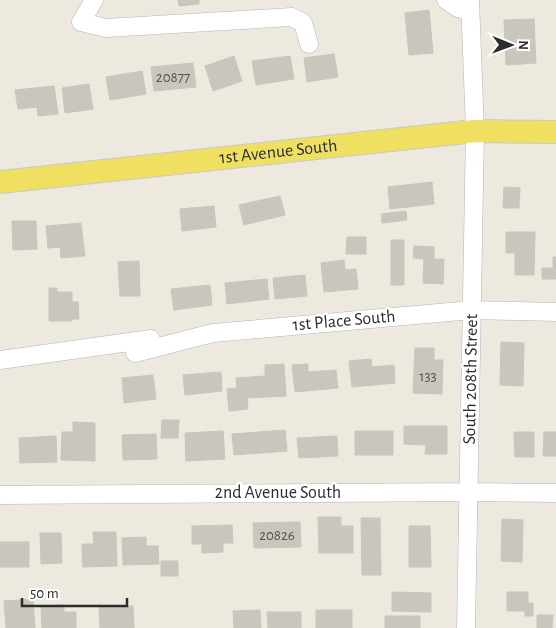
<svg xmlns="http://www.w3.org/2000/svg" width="556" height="628" font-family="'Alegreya Sans',sans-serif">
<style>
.building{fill:#c9c7bd;stroke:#c9c5b8}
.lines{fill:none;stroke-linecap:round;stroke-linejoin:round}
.minor-casing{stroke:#b2b3bf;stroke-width:19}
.major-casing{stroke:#c8c8c8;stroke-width:24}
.minor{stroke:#fff;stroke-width:18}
.major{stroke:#f0e061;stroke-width:22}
.labels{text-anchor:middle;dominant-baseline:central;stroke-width:5;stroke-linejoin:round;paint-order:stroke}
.number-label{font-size:15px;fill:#535350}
.street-label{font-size:18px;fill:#2c2c2c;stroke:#fff}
</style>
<rect width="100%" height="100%" fill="#ede9df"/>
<!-- building -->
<path class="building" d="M178,0H199V4L179,6Z
M429,10L433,53L409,55L405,13Z
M534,19L536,63L506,65L504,20Z
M334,54L338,77L307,82L304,58Z
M234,56L242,81L213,91L205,66Z
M290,56L294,79L256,85L252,61Z
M193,63L196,87L154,91L151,67Z
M142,71L146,94L110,100L106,77Z
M89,84L93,109L65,113L62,88Z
M54,86L58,114L38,116L37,107L18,109L15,90Z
M432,182L434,204L390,209L388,187Z
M504,187L520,188L519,208H503Z
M280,196L285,215L244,225L239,205Z
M214,206L216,227L182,231L180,209Z
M406,211L407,220L382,223L381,214Z
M12,221H36L37,249L13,250Z
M81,223L85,256L61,258L60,247L48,248L46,226Z
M506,232H535L534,275H515V253H506Z
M347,237H366V254H346Z
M391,240H404V285H391Z
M414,246L434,247V259H444L443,284L423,283L424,259L413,258Z
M553,257H556V279H542V268H553Z
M344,260L345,270L356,269L358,289L324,292L321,263Z
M139,261L140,296H120L118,262Z
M305,275L307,296L275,299L273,278Z
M267,279L269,299L227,304L225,283Z
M210,285L212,305L174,310L171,289Z
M49,288H57V292H72V302H78L79,319H72V321H49Z
M501,342L524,343L523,386L500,385Z
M415,348H434V360H443L442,394L413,393Z
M371,359L372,367L394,365L395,383L352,387L349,361Z
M284,364L286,396L247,398L248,409L229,411L227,389L237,388L236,378L265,376V365Z
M308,364V372L336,370L338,388L295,392L292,365Z
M221,372L222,391L185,395L183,375Z
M153,375L156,399L124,403L122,378Z
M162,420H179L178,438H161Z
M73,422L95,423V461L61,460L62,432H73Z
M404,426H447V454H425L426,445L404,444Z
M285,430L287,451L234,455L232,434Z
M223,431L225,459L186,461L185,433Z
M355,431H393V455H355Z
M514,432H534V457H515Z
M544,432H556V456H543Z
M156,434L157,459L123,460L122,435Z
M56,436L57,462L20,463L19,438Z
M337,436L338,456L299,458L297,438Z
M318,517H341V526H353V553H319Z
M361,518H380L381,575H362Z
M502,519L523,520L522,562L501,561Z
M300,522L301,547L254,548L253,523Z
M232,525L233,543H223V552L202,553V544H192V526Z
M409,526H430L431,567H409Z
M93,532H116L117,566L83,567L82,544H94Z
M40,533H61L62,563L41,564Z
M146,537V546H158L159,564L123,565L122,538Z
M0,542H29V567H0Z
M161,561H178V576H161Z
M392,592L431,593V612L392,611Z
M507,592H528V603H533V616H525V611H507Z
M33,599L35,628H6L4,601Z
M64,605V612H76V628H42L41,606Z
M133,606L134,628H100L99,607Z
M260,610L261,628H234L233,611Z
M316,610H352V628H316Z
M267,612H301V628H268Z
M537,615H553L552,628H537Z
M385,616H420V628H385Z"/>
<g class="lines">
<defs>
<path id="minor" d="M94,0L81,22L106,28L292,17L303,23L309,44
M446,0L458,8L470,11
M135,353L213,333L472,310L556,312
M0,360L151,339
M0,495L469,492L556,493
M466,628L475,131L470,0"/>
<g id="major">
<path id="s1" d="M0,182L475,131L556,132"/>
</g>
</defs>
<!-- minor casing -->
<use href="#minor" class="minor-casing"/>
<!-- major casing -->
<use href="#major" class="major-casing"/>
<!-- minor -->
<use href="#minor" class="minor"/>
<!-- major -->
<use href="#major" class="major"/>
</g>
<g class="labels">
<!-- number labels -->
<g class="number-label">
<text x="173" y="77">20877</text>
<text x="428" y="376">133</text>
<text x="277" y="535">20826</text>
</g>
<!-- street labels -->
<g class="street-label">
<text stroke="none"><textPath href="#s1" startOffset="280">1st Avenue South</textPath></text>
<text transform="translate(344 321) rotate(-5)">1st Place South</text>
<text transform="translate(471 379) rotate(-89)">South 208th Street</text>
<text x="278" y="493">2nd Avenue South</text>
</g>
</g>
<!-- north arrow -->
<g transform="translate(511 45) rotate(91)" stroke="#ffffff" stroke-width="4" paint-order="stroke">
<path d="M0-4L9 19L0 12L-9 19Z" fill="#2c2c2c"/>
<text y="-8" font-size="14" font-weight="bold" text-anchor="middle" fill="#2c2c2c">N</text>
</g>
<!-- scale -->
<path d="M22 598v8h105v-8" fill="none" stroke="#2c2c2c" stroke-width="2.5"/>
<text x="30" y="598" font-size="15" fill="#2c2c2c" stroke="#ffffff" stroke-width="4" paint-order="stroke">50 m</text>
</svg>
